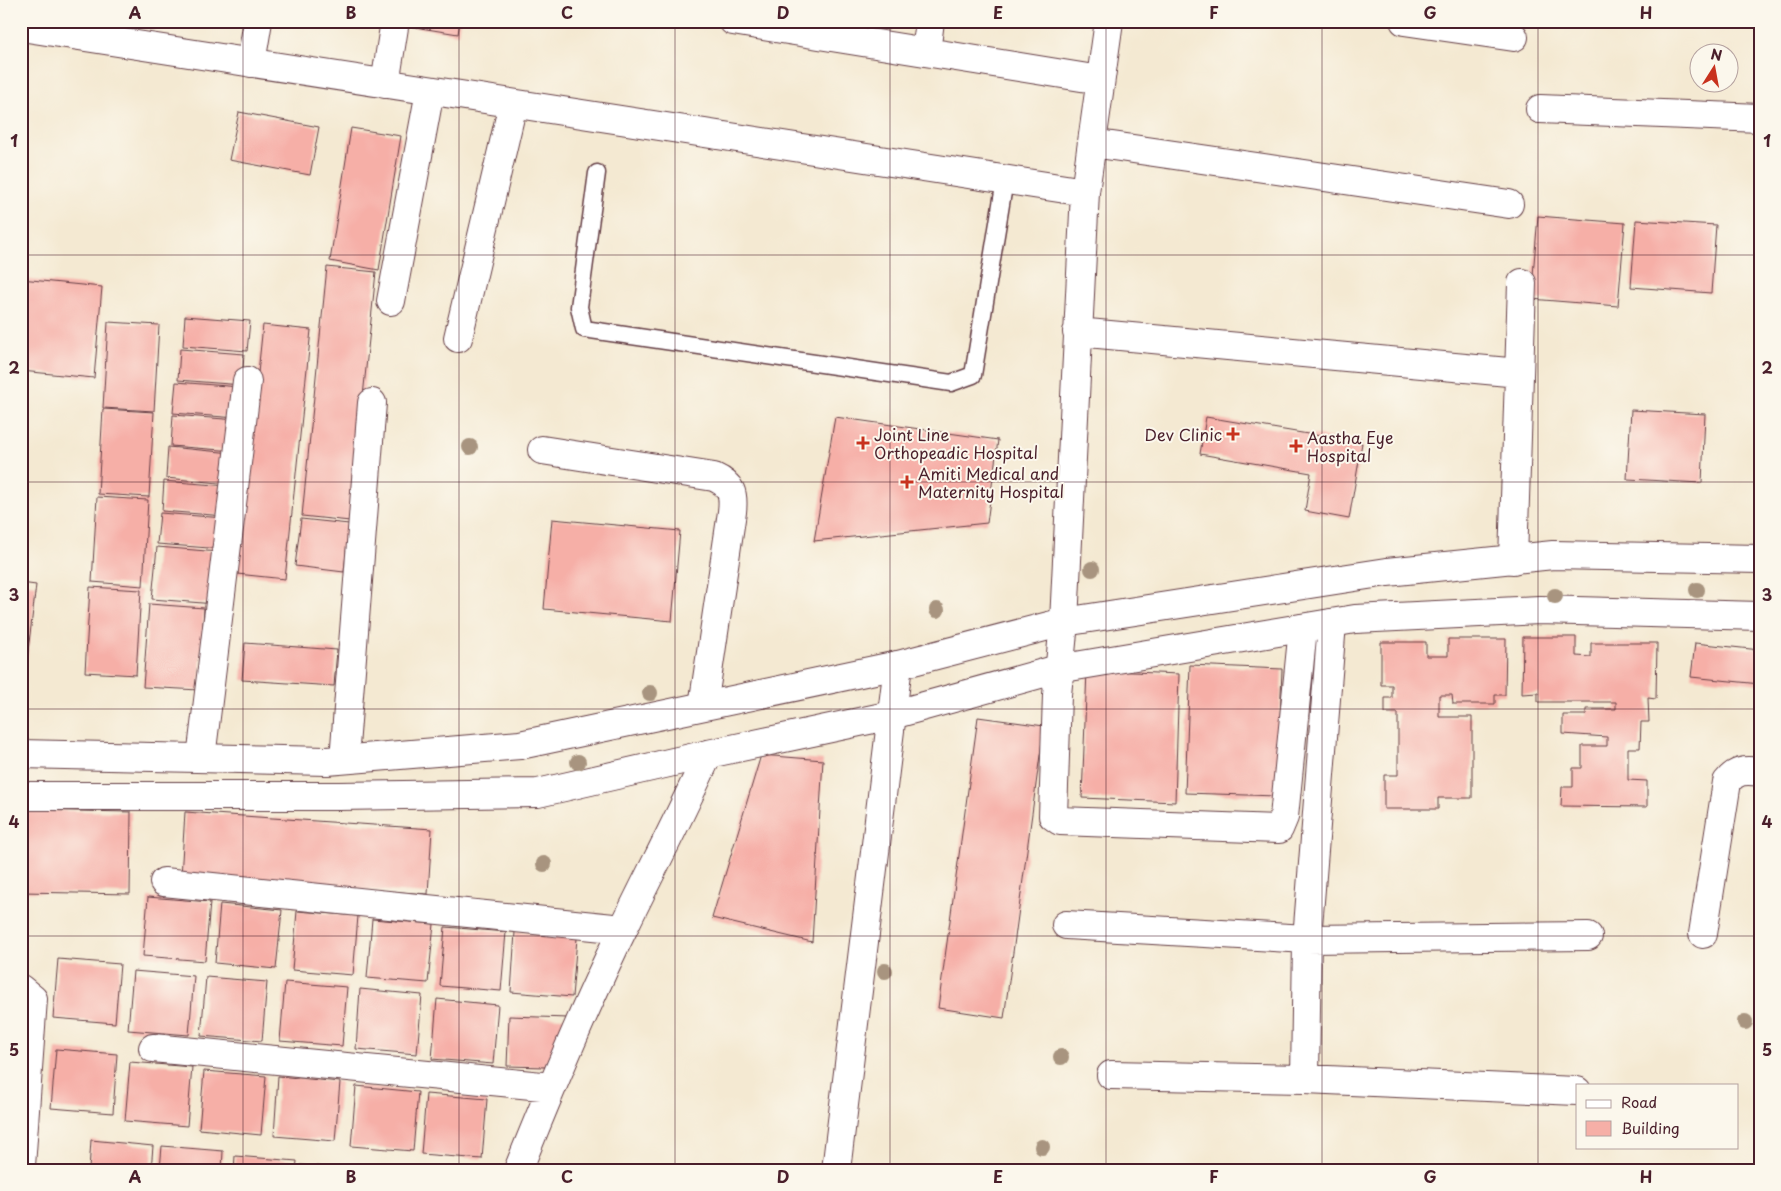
<svg xmlns="http://www.w3.org/2000/svg" width="1781" height="1191" font-family="'Playpen Sans',sans-serif">
<style>
.building{fill:#f6afa7}
.lines{fill:none;stroke-linecap:round;stroke-linejoin:round}
.service-casing{stroke:#643d44;stroke-width:19}
.minor-casing{stroke:#643d44;stroke-width:30}
.tertiary-casing{stroke:#643d44;stroke-width:30}
.service{stroke:#fff;stroke-width:16}
.minor{stroke:#fff;stroke-width:28}
.tertiary{stroke:#fff;stroke-width:28}
.tree{fill:#a8947f}
.grid{fill:none;stroke:#4a1f2b;stroke-width:1;stroke-opacity:0.55}
.poi-dot{fill:#c8321e;stroke:#fbf7ec;stroke-width:2}
.labels{text-anchor:middle;dominant-baseline:central;stroke-width:4;stroke-linejoin:round;paint-order:stroke}
.poi-label{font-size:16px;fill:#4a1f2b;stroke:#fbf7ec;text-anchor:start}
.neatline{fill:none;stroke:#4a1f2b;stroke-width:2}
.grid-label{font-size:16px;text-anchor:middle;font-weight:bold;fill:#4a1f2b}
</style>
<rect width="100%" height="100%" fill="#fbf7ec"/>
<filter id="ink" filterUnits="userSpaceOnUse"><feTurbulence type="fractalNoise" baseFrequency=".02" numOctaves="2"/><feDisplacementMap in="SourceGraphic" scale="10" xChannelSelector="R" yChannelSelector="G"/><feConvolveMatrix kernelMatrix="1 2 1 2 8 2 1 2 1" color-interpolation-filters="sRGB"/></filter>
<filter id="wash" filterUnits="userSpaceOnUse"><feTurbulence type="fractalNoise" baseFrequency=".0096" numOctaves="4" result="noise"/><feDisplacementMap in="SourceGraphic" scale="20" xChannelSelector="R" yChannelSelector="G"/><feGaussianBlur stdDeviation="1.12" result="paint"/><feColorMatrix in="noise" values="0 0 0 0 0 0 0 0 0 0 0 0 0 0 0 0 0 1.4 0 .05"/><feComposite in="paint" operator="in"/></filter>
<g filter="url(#wash)">
<rect width="100%" height="100%" fill="#f4e9d2"/>
<g id="blocks">
<!-- building -->
<path class="building" d="M415,21H460L458,34L414,27Z
M239,112L319,127L310,175L229,160Z
M351,128L401,136L379,270L330,261Z
M1538,216L1625,223L1618,306L1531,299Z
M1636,220L1716,225L1711,293L1631,287Z
M327,267L376,272L350,521L302,516Z
M21,279L102,287L94,378L21,371Z
M185,316L250,321L247,351L183,346Z
M108,322L159,325L154,411L103,408Z
M263,325L311,330L285,579L237,574Z
M180,349L244,354L242,385L178,380Z
M176,382L240,387L237,418L173,413Z
M103,409L154,412L149,497L98,494Z
M1631,410L1705,414L1702,483L1627,479Z
M173,415L237,420L234,451L171,446Z
M835,417L998,440L987,523L814,541Z
M1206,417L1362,443L1349,519L1305,511L1311,473L1200,454Z
M168,447L232,453L230,484L166,478Z
M164,481L228,486L225,516L162,511Z
M97,497L148,500L143,586L92,582Z
M160,513L224,518L222,549L157,544Z
M301,519L349,524L344,572L295,566Z
M552,519L680,531L672,621L544,609Z
M157,547L219,552L215,604L152,599Z
M21,583L36,585L25,676L21,675Z
M90,587L141,590L136,675L85,672Z
M149,604L204,608L199,690L143,687Z
M1523,637H1576V656L1591,657V643H1657L1656,699L1648,698L1649,722H1641L1640,748H1628V780L1647,781V807L1561,806L1562,787H1573V768H1582V746H1607V737L1563,734V715H1586V709H1616V702H1538V693L1522,694Z
M1448,639H1506L1505,695H1495V704H1453L1452,695H1439V717H1472V798H1438V809H1384V775H1398V713H1385V698H1392V685H1381V642H1426V656H1448Z
M245,643L337,650L334,686L242,680Z
M1695,643L1760,650V684L1691,677Z
M1190,665L1282,669L1277,796L1185,793Z
M1087,670L1179,674L1175,802L1082,798Z
M978,717L1044,726L1004,1018L938,1008Z
M761,755L823,760L812,942L712,918Z
M21,810L131,812L130,894L21,892Z
M185,812L432,829L428,894L181,877Z
M148,897L210,902L205,961L143,956Z
M220,904L282,910L276,969L215,963Z
M297,911L358,916L353,975L292,970Z
M372,919L434,924L428,983L367,978Z
M445,927L506,932L501,991L440,986Z
M515,932L577,938L572,997L511,992Z
M58,959L120,964L115,1023L53,1018Z
M133,971L194,976L189,1035L128,1030Z
M206,977L267,982L262,1041L201,1036Z
M285,982L347,987L342,1046L280,1041Z
M360,989L422,995L417,1054L356,1049Z
M437,999L498,1005L493,1064L432,1059Z
M509,1016L568,1018L545,1067L507,1066Z
M56,1049L117,1054L113,1113L51,1108Z
M130,1062L192,1067L187,1126L125,1121Z
M204,1071L266,1076L261,1135L199,1129Z
M278,1076L340,1082L335,1141L274,1136Z
M356,1086L418,1092L413,1151L351,1146Z
M426,1094L487,1099L482,1159L421,1154Z
M91,1140L153,1146L151,1170H89Z
M162,1146L223,1151L222,1170H160Z
M235,1156L297,1161L296,1170H234Z
M300,1165L341,1168V1170H299Z"/>
</g>
</g>
<g filter="url(#ink)">
<use href="#blocks" fill-opacity="0" stroke="#643d44" stroke-width="1"/>
<g class="lines">
<defs>
<path id="service" d="M597,173L579,307L584,329L951,383L973,375L1005,180"/>
<path id="minor" d="M733,21L1100,80
M1109,21L1085,192L1064,622L1057,695L1053,816L1060,821L1279,829L1284,817L1303,628
M1404,21L1514,37
M21,27L1085,192
M926,52L930,21
M251,63L258,21
M385,84L395,21
M1540,109L1760,118
M1092,143L1509,204
M391,301L430,91
M1077,332L1519,373
M458,338L513,104
M542,450L714,477C732,485 734,494 732,512L703,706
M1513,560L1522,283
M1332,623L1307,939L1588,936
M201,758L247,381
M344,759L372,403
M164,882L623,929
M1066,925L1307,939L1305,1079
M1703,934L1727,782C1736,770 1745,770 1760,772
M21,989L33,999L21,1166
M153,1048L552,1087
M1111,1075L1305,1079L1577,1091
M518,1170C551,1088 585,1006 624,927C652,869 682,813 708,754
M836,1170L898,665"/>
<path id="tertiary" d="M21,754L327,761L520,745L898,665L1064,622L1387,572L1553,555L1760,559
M21,796H339L538,793L708,754L892,715L1058,669L1355,619L1540,610L1760,616"/>
</defs>
<!-- service casing -->
<use href="#service" class="service-casing"/>
<!-- minor casing -->
<use href="#minor" class="minor-casing"/>
<!-- tertiary casing -->
<use href="#tertiary" class="tertiary-casing"/>
<!-- service -->
<use href="#service" class="service"/>
<!-- minor -->
<use href="#minor" class="minor"/>
<!-- tertiary -->
<use href="#tertiary" class="tertiary"/>
</g>
<!-- trees -->
<g class="tree">
<circle cx="470" cy="447" r="8"/>
<circle cx="1092" cy="569" r="8"/>
<circle cx="1697" cy="590" r="8"/>
<circle cx="1555" cy="596" r="8"/>
<circle cx="937" cy="610" r="8"/>
<circle cx="650" cy="693" r="8"/>
<circle cx="578" cy="762" r="8"/>
<circle cx="544" cy="864" r="8"/>
<circle cx="885" cy="971" r="8"/>
<circle cx="1745" cy="1022" r="8"/>
<circle cx="1061" cy="1057" r="8"/>
<circle cx="1042" cy="1147" r="8"/>
</g>
</g>
<!-- grid -->
<path class="grid" d="M243,21V1170M459,21V1170M675,21V1170M890,21V1170M1106,21V1170M1322,21V1170M1538,21V1170M21,255H1760M21,482H1760M21,709H1760M21,936H1760"/>
<!-- markers -->
<g class="poi-dot">
<path d="M1230.5 426.5h5v5h5v5h-5v5h-5v-5h-5v-5h5z"/>
<path d="M860.5 435.5h5v5h5v5h-5v5h-5v-5h-5v-5h5z"/>
<path d="M1293.5 438.5h5v5h5v5h-5v5h-5v-5h-5v-5h5z"/>
<path d="M904.5 474.5h5v5h5v5h-5v5h-5v-5h-5v-5h5z"/>
</g>
<g class="labels">
<!-- poi labels -->
<g class="poi-label">
<text x="874" y="434">Joint Line<tspan x="874" dy="18">Orthopeadic Hospital</tspan></text>
<text x="1222" y="434" text-anchor="end">Dev Clinic</text>
<text x="1307" y="437">Aastha Eye<tspan x="1307" dy="18">Hospital</tspan></text>
<text x="918" y="473">Amiti Medical and<tspan x="918" dy="18">Maternity Hospital</tspan></text>
</g>
</g>
<!-- margin -->
<rect width="1781" height="1191" fill="none" stroke="#fbf7ec" stroke-width="55"/>
<!-- legend -->
<rect x="1576" y="1084" width="162" height="65" fill="#fbf7ec" stroke="#b4a19f"/>
<rect x="1586" y="1100" width="25" height="8" fill="#ffffff" stroke="#b4a19f"/>
<text x="1621" y="1108" font-size="15" fill="#4a1f2b">Road</text>
<rect x="1586" y="1121" width="25" height="15" fill="#f6afa7" stroke="#b4a19f"/>
<text x="1621" y="1134" font-size="15" fill="#4a1f2b">Building</text>
<!-- north arrow -->
<g transform="translate(1714 68) rotate(11)"><circle r="24" fill="#fbf7ec" stroke="#b4a19f"/>
<path d="M0-4L9 19L0 12L-9 19Z" fill="#c8321e"/>
<text y="-8" font-size="14" font-weight="bold" text-anchor="middle" fill="#4a1f2b">N</text>
</g>
<rect x="28" y="28" width="1726" height="1136" class="neatline"/>
<g class="grid-label">
<text x="135" y="19">A</text>
<text x="351" y="19">B</text>
<text x="567" y="19">C</text>
<text x="783" y="19">D</text>
<text x="998" y="19">E</text>
<text x="1214" y="19">F</text>
<text x="1430" y="19">G</text>
<text x="1646" y="19">H</text>
<text x="14" y="147">1</text>
<text x="1767" y="147">1</text>
<text x="14" y="374">2</text>
<text x="1767" y="374">2</text>
<text x="14" y="601">3</text>
<text x="1767" y="601">3</text>
<text x="14" y="828">4</text>
<text x="1767" y="828">4</text>
<text x="14" y="1056">5</text>
<text x="1767" y="1056">5</text>
<text x="135" y="1183">A</text>
<text x="351" y="1183">B</text>
<text x="567" y="1183">C</text>
<text x="783" y="1183">D</text>
<text x="998" y="1183">E</text>
<text x="1214" y="1183">F</text>
<text x="1430" y="1183">G</text>
<text x="1646" y="1183">H</text>
</g>
</svg>
